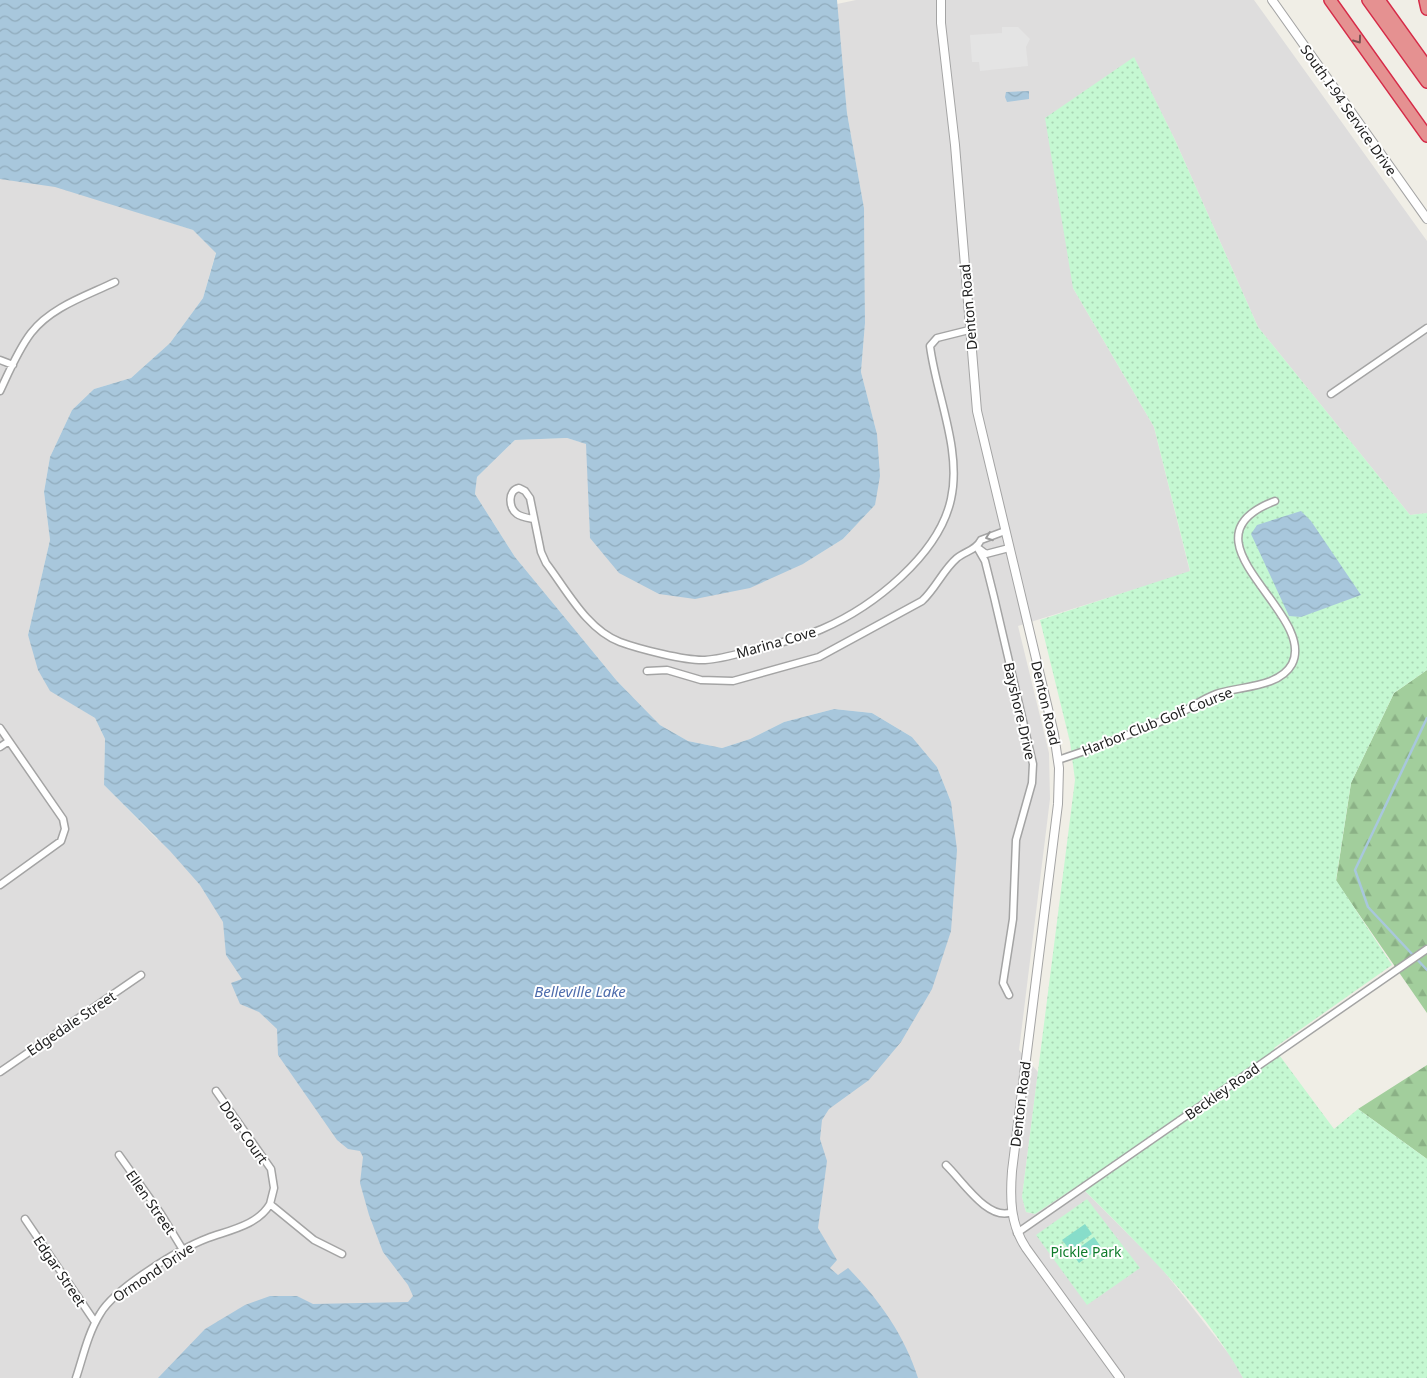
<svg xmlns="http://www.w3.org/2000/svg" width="1427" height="1378" font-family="'Noto Sans',sans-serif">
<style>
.residential{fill:#dedddd}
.forest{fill:url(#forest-firs)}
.park{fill:url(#park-dots)}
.pitch{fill:#87ddca}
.parking{fill:#e4e4e4}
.water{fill:url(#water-waves)}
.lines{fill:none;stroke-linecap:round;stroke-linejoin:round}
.stream{stroke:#a8c7dc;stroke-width:2.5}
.minor-casing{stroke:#a4a4a4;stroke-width:9}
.tertiary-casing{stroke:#a4a4a4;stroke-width:10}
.motorway-casing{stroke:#d62b48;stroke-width:14}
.minor{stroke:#fff;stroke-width:6}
.tertiary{stroke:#fff;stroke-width:8}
.motorway{stroke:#e59191;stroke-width:11}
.oneway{stroke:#795353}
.oneway2{stroke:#9b9b9b}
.labels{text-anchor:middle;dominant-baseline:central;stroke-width:4;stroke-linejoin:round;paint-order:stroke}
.street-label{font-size:14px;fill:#202020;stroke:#fff}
.park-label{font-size:14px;fill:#0f7c2b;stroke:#fff}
.water-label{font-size:15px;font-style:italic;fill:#4e6dad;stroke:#fff}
</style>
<defs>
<pattern id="forest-firs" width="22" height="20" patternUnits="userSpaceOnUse" patternTransform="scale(1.25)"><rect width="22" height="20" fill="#a2ce9c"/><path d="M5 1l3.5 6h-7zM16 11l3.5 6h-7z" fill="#8bb186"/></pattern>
<pattern id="park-dots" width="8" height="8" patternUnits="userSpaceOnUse" patternTransform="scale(1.25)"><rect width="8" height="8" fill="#c5f8d2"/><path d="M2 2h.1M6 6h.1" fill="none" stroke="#a9d4b4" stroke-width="1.8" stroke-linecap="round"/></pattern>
<pattern id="water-waves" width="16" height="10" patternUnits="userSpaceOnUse" patternTransform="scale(1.25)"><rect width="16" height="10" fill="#a8c7dc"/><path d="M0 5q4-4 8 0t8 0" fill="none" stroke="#90abbc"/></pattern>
</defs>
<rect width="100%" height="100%" fill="#f0eee6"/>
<!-- residential -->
<path class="residential" d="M856,0H1254L1427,241V513L1410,515L1258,327L1175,140L1134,58L1073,288L1154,427L1190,572L1018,626L1049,753L1050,799L1019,1050L1038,1072L1022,1197L1026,1212L1035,1214L1079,1185L1159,1265L1232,1358L1243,1378H840L766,1135L951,802L937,767L912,737L872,713L834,709L784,722L750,739L722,748L688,741L660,725L617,681L515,557L475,494L477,477L515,440L567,438L587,444L590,538L803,564L843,539L875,505L877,434L861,372L865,323L864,208L847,113L837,4Z
M0,117L91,197L193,230L216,252L203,298L170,343L131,378L94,389L72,410L50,457L44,492L50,540L28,635L50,690L95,718L105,739L104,785L157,839L206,803L469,1214L449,1365L221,1378H0Z"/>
<!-- forest -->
<path class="forest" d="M1427,670V1013L1336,881L1351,783L1394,693Z
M1427,1065V1159L1358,1109Z"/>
<!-- park -->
<path class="park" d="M1134,57L1175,140L1258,327L1410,515L1427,513V670L1394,693L1351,783L1336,880L1392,965L1274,1048L1334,1129L1358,1109L1427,1159V1378H1243C1203,1305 1137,1243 1079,1185L1035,1214L1026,1212L1022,1197L1075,780L1070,742L1040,620L1190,571L1154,427L1073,288L1045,118Z
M1087,1199L1140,1268L1087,1305L1036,1235Z"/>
<!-- pitch -->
<path class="pitch" d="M1085,1224L1092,1234L1070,1250L1062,1240Z
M1094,1237L1101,1247L1079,1263L1072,1253Z"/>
<!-- parking -->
<path class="parking" d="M1002,27H1018L1030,39L1026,47L1028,66L980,71L979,62H972L970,35L1002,33Z"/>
<!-- water -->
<path class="water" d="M0,0H837L847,113L864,208L865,323L861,372L877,434L880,476L875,505L843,539L803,564L750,588L695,599L659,594L619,573L590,538L586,444L567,438L515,440L477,477L475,494L515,557L617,681L660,725L688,741L722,748L750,739L784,722L834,709L872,713L912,737L937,767L951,802L957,850L951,931L932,989L901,1042L869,1080L829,1109L822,1120L820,1139L827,1161L818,1228L837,1260L830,1268L838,1275L848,1268C878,1298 905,1336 918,1378H158L205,1329L245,1305L270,1296H297L313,1304L408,1302L413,1296L408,1285L383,1252L369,1215L360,1183L363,1157L360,1151L348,1149L337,1140L278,1055L277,1029L259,1012L240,1004L231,983L242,979L226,955L223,922L200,885L170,851L104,785L105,739L95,718L50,691L38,670L28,635L50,540L44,492L50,457L72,410L94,389L131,378L170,343L203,298L216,253L193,230L55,187L0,179Z
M1029,91V99L1007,102L1005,97L1006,92Z
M1301,511L1311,521L1361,595L1301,617L1289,616L1251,534L1257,525Z"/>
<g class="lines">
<!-- stream -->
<path class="stream" d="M1427,718L1355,870L1368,907L1427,970"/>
<defs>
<path id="minor" d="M0,360L13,365
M0,391C9,372 18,350 31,333C51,307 86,296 115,282
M1331,394L1427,328
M533,519C528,518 521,517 517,514C508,507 508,490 519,488L525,491L530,498L541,552L546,563C566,589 587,630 620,642C639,649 686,661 705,660C722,659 741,653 757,649C779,643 801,638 822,629C873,607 939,555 951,499C962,450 936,394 930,346L937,338L969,330
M977,547L985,561L994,597L1033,764L1032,783L1016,840L1013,919L1003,983L1009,995
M978,548L986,554L1009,548
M647,671L667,670L701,680L733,681L819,657L922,601C936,588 943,570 957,558C966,551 976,550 981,540L1005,531
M0,728L63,819L65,829L61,841L0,885
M0,747L9,741
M1058,760C1098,747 1137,732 1176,715C1189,709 1202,699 1216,694C1239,686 1279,688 1292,664C1318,613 1173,539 1275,501
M0,1072L141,975
M216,1091L271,1169L274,1188L270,1204L314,1240L342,1254
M119,1155L161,1214L183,1250
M946,1165C962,1180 988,1222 1012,1212
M25,1219L95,1322
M1017,1233L1427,949
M76,1378C83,1357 88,1333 100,1314C115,1288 179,1249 208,1238C230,1230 258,1225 270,1204"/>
<path id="tertiary" d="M941,0V23L955,145L977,411L1054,734L1059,768L1058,804L1012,1171C1010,1198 1010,1224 1026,1248L1120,1378
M1272,0L1427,219"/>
<path id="motorway" d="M1330,0L1427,136
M1368,0L1427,82
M1379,0L1427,67
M1425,0L1427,9"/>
</defs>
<!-- minor casing -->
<use href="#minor" class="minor-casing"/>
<!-- tertiary casing -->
<use href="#tertiary" class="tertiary-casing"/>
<!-- motorway casing -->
<use href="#motorway" class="motorway-casing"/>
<!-- minor -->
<use href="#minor" class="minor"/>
<!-- tertiary -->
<use href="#tertiary" class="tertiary"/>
<!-- motorway -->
<use href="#motorway" class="motorway"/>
</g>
<!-- one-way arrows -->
<defs><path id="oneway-chevron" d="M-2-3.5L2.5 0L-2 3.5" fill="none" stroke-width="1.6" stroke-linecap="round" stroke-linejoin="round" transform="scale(1.25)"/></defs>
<use class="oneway" href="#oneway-chevron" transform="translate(1358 40) rotate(54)"/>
<use class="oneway2" href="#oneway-chevron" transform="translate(989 537) rotate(160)"/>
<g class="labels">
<!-- street labels -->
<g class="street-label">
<text transform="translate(1349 110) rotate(55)">South I-94 Service Drive</text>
<text transform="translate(968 307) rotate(-95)">Denton Road</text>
<text transform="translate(776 642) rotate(-16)">Marina Cove</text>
<text transform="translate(1046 703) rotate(77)">Denton Road</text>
<text transform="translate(1020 711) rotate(77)">Bayshore Drive</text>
<text transform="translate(1157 721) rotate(-22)">Harbor Club Golf Course</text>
<text transform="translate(71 1023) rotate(-34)">Edgedale Street</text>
<text transform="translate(1222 1091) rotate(-35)">Beckley Road</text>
<text transform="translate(1020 1104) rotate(-83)">Denton Road</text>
<text transform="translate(244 1132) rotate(55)">Dora Court</text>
<text transform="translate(151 1202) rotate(55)">Ellen Street</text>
<text transform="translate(60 1271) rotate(56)">Edgar Street</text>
<text transform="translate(153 1272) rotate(-34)">Ormond Drive</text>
</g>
<!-- park labels -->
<g class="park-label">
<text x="1086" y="1251">Pickle Park</text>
</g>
<!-- water labels -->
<g class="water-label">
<text x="580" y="991">Belleville Lake</text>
</g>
</g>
</svg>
